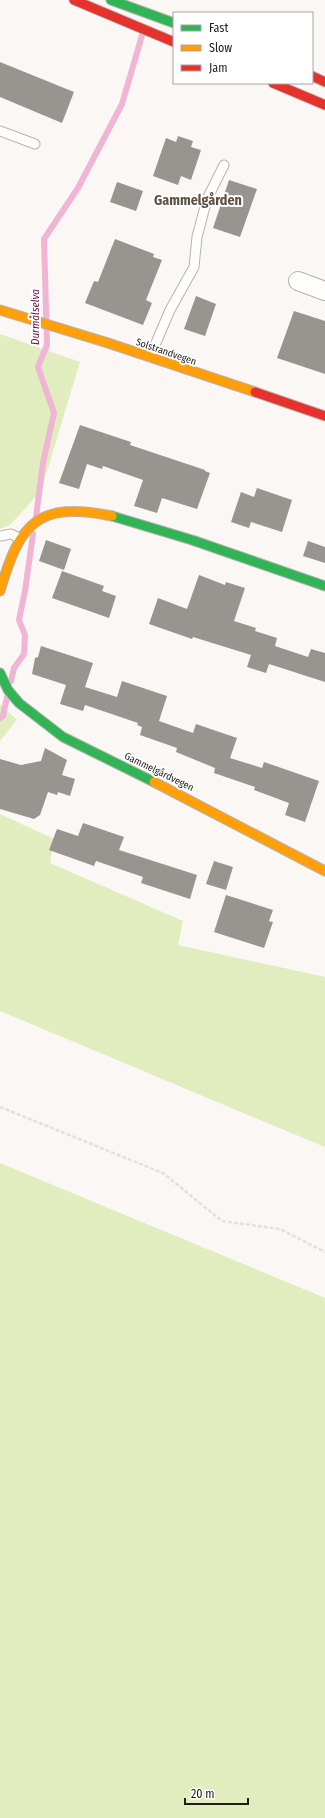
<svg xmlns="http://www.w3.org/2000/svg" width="325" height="1818" font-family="'Fira Sans Condensed',sans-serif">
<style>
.green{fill:#e1edbe}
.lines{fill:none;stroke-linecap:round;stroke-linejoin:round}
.stream{stroke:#f0b4d4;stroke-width:6}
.building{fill:#989591}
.lane-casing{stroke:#b8b3b0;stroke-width:11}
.street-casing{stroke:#b8b3b0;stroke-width:20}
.fast-casing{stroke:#b8b3b0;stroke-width:11}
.slow-casing{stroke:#b8b3b0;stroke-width:11}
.jam-casing{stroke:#b8b3b0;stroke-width:11}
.path{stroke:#e2e1e0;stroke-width:2.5;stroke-dasharray:4 2;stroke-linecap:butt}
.lane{stroke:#fefefd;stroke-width:9}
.street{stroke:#fefefd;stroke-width:18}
.fast{stroke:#30b455;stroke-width:9}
.slow{stroke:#ff9f0a;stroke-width:9}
.jam{stroke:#e5322d;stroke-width:9}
.labels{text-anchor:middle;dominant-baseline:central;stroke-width:4;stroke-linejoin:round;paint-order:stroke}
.street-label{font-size:10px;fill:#221c18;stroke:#fff}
.water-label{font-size:11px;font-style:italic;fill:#6d094e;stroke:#fff}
.district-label{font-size:14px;font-weight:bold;fill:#5f5046;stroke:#fff}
</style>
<rect width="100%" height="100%" fill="#faf7f4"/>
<!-- green -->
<path class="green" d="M0,334L80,362L41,491L10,525L0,529Z
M0,704L17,720L0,741Z
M0,814L54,839L50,863L183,921L178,945L325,977V1147L0,1011Z
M0,1163L325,1298V1818H0Z"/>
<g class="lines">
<!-- stream -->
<path class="stream" d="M36,517L43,463L54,413L38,367L47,345L44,239L78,188L122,104L143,32
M11,681L14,668L24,654L25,635L19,620L25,591L33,534
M0,718L3,716L7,697"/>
</g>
<!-- building -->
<path class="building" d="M0,62L74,92L62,123L0,97Z
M178,136L193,141L191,147L201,150L191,180L181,176L178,185L153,176L166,138L176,142Z
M229,180L257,189L240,237L213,228Z
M117,182L143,191L136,211L110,202Z
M115,239L154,254L153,257L162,260L146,300L152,303L143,325L85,303L94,281L98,282Z
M196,296L216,304L205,336L184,329Z
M294,311L325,321V374L277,358Z
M80,425L131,442L130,445L205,470V471L210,473L197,509L162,498L157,513L134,506L143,480L103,466L102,469L87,464L79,489L59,483Z
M257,488L292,500L282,532L251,522L249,528L231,522L241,492L254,497Z
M46,540L71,549L64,570L39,561Z
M308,541L325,547V563L303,556Z
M62,571L104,586L102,591L116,596L109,618L52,598Z
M199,575L225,585L226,582L245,588L234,621L256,628L255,631L277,638L275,646L308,657L311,649L325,653V682L269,664L266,673L247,667L251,655L193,637L192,639L149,624L158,598L187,609Z
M41,646L93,663L85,687L117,697L122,681L167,696L159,721L193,733L196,724L237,738L230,758L262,768L264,762L319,781L305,822L285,815L289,803L254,790L255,787L214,773L215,768L176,752L177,748L140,735L142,727L137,725L138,723L85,705L83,711L60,704L66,685L32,674L35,658L38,657Z
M45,748L67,760L62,775L75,779L70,796L58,792L57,795L48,792L40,815L34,819L0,809V759L21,765L41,761Z
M83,823L124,837L119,850L197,875L190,899L141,883L143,877L96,861L94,866L49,850L57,829L78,836Z
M214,861L233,867L226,890L206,884Z
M226,895L273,910L269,921L273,922L264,948L214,932Z"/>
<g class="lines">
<defs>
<path id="lane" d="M0,131L35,144
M150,357L170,310L194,267L197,237L207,199L224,165
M0,536L11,534L19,538"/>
<path id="street" d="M298,281L325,291"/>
<path id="fast" d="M111,0L174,23
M112,516L192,540L325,586
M0,673L8,690L19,703L63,737L154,782"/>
<path id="slow" d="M0,310L108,343L255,392
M0,591C20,523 37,501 112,516
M154,782L325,871"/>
<path id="jam" d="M74,0L174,42
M312,76L325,82
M273,83L325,105
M255,392L325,416"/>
</defs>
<!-- lane casing -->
<use href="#lane" class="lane-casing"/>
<!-- street casing -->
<use href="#street" class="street-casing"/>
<!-- fast casing -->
<use href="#fast" class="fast-casing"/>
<!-- slow casing -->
<use href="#slow" class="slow-casing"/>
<!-- jam casing -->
<use href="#jam" class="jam-casing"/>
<!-- path -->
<path class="path" d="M0,1107L163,1173L222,1221L280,1229L325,1252"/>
<!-- lane -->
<use href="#lane" class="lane"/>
<!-- street -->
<use href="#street" class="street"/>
<!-- fast -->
<use href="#fast" class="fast"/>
<!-- slow -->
<use href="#slow" class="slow"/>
<!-- jam -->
<use href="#jam" class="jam"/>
</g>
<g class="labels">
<!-- street labels -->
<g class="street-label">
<text transform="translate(166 352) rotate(19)">Solstrandvegen</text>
<text transform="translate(159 772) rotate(26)">Gammelgårdvegen</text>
</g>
<!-- water labels -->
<g class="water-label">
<text transform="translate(35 317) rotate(-90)">Durmålselva</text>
</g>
<!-- district labels -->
<g class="district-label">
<text x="198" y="200">Gammelgården</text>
</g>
</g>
<!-- legend -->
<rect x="173" y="12" width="140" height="72" fill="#ffffff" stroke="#a7a4a3"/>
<rect x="181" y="25" width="20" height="6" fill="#30b455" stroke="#a7a4a3"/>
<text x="209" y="32" font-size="12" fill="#221c18">Fast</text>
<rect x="181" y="45" width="20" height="6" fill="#ff9f0a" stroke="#a7a4a3"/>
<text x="209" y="52" font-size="12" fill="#221c18">Slow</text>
<rect x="181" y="65" width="20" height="6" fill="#e5322d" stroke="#a7a4a3"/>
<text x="209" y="72" font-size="12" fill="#221c18">Jam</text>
<!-- scale -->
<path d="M185 1798v6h63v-6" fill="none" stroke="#221c18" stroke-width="2"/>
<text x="191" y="1798" font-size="12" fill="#221c18" stroke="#ffffff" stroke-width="3" paint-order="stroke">20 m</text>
</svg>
